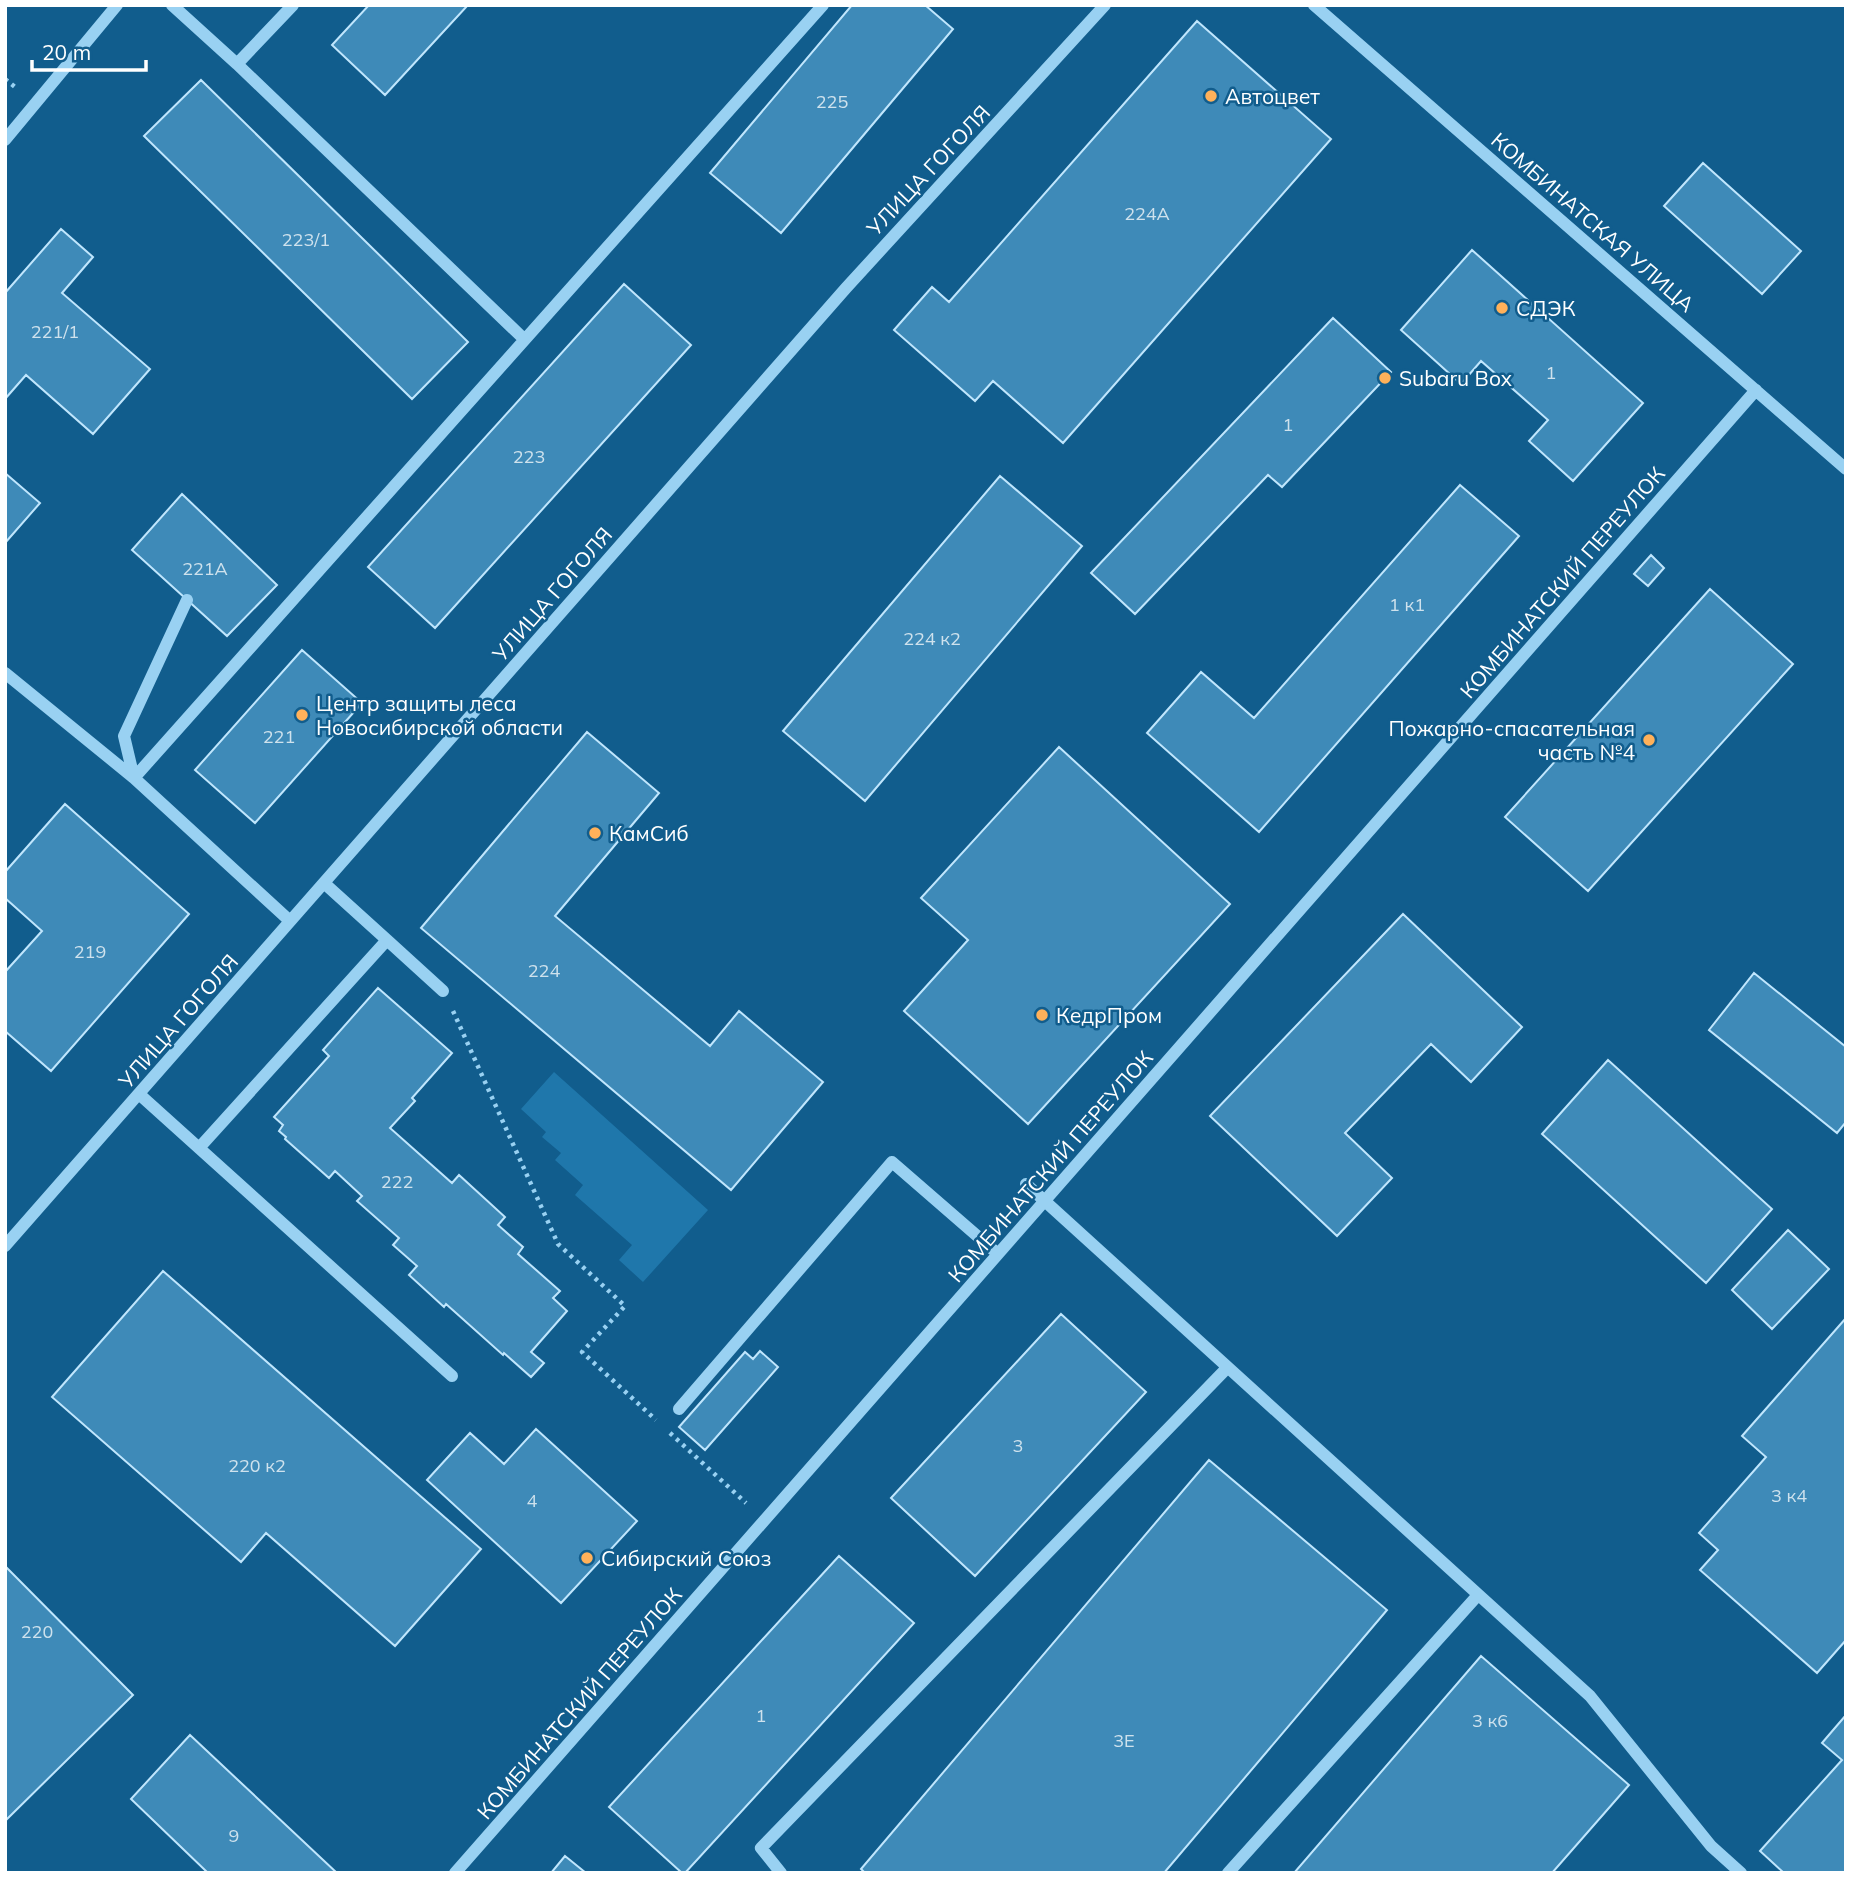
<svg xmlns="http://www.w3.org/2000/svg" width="1851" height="1878" font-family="Mulish,sans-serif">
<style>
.green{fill:#1f77ab}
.building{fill:#3e8ab8;stroke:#c0e6fd;stroke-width:2}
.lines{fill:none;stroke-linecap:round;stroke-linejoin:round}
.path{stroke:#99d1f2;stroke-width:4.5;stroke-dasharray:3.5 5;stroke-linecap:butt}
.minor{stroke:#99d1f2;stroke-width:12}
.poi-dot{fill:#ffb15a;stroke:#115d8d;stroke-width:2.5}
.labels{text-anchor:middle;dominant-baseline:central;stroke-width:5;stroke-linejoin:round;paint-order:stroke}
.number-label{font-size:18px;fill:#cfe2ed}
.poi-label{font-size:21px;fill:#fff;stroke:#115d8d;text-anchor:start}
.street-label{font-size:21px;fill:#fff;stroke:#115d8d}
</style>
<rect width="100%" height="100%" fill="#115d8d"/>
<!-- green -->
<path class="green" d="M554,1072L708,1210L643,1282L619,1260L632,1245L575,1195L583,1185L555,1160L561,1153L542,1137L546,1132L521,1109Z"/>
<!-- building -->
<path class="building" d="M369,5H468L385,95L332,45Z
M852,5H925L953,29L781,233L710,173Z
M1197,21L1331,139L1063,443L993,381L975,401L894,330L932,287L949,302Z
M201,80L468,342L412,399L144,136Z
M1703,163L1801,251L1762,294L1664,206Z
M61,229L93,257L62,293L150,369L93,434L26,375L5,399V293Z
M1472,250L1643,403L1573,481L1529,441L1548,420L1481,361L1461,384L1401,330Z
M624,284L691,345L435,628L368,567Z
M1333,318L1391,372L1282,487L1268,475L1135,614L1091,573Z
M5,473L40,503L5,543Z
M1000,476L1082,546L865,801L783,731Z
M1460,485L1519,536L1259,832L1147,733L1201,672L1254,718Z
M182,494L277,585L227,636L132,550Z
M1651,555L1664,568L1648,586L1634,574Z
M1710,589L1793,664L1588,891L1505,817Z
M302,650L362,703L255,823L195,770Z
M587,732L659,793L555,916L710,1046L739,1011L823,1082L731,1190L421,928Z
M1059,747L1230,904L1028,1124L904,1011L968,940L921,898Z
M65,804L189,914L51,1071L5,1031V972L42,931L5,898V872Z
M1403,914L1522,1027L1471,1082L1431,1044L1345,1133L1392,1178L1337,1236L1210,1116Z
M1754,973L1846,1047V1122L1837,1133L1709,1030Z
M378,988L452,1053L412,1098L415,1101L390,1128L452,1183L459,1175L505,1217L498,1225L523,1247L518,1254L560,1291L553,1298L567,1311L531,1352L544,1363L531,1377L504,1353L503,1355L446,1304L444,1307L409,1275L417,1266L393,1245L399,1238L357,1201L362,1196L335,1171L329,1178L285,1139L286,1137L279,1131L283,1125L274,1117L329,1056L323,1050Z
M1608,1060L1772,1209L1706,1283L1542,1134Z
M1788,1230L1829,1269L1772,1329L1732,1290Z
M163,1271L481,1549L395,1646L266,1533L241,1562L52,1397Z
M1061,1314L1146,1392L975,1576L891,1498Z
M1846,1318V1640L1817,1673L1700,1570L1718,1550L1699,1533L1766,1457L1742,1436Z
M760,1351L778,1367L705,1450L679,1427L745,1352L753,1359Z
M536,1429L637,1521L561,1603L427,1480L470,1433L504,1464Z
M1209,1460L1387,1610L1164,1873H865L861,1869Z
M839,1556L914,1623L685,1873H682L609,1807Z
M5,1566L133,1695L5,1821Z
M1481,1656L1629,1785L1552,1873H1294Z
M1846,1715V1873H1784L1760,1851L1842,1760L1822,1743Z
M190,1735L337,1873H208L131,1799Z
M565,1856L586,1873H551Z"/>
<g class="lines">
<!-- path -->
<path class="path" d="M5,79L15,87
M453,1011L558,1244L625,1306L582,1352L656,1420
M670,1433L746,1503"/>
<!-- minor -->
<path class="minor" d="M172,5L237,64
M293,5L237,64L524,339
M1314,5L1846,469
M5,140L117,5
M5,673L134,778L124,736L187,600
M324,883L387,940
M290,921L134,778L823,5
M139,1094L452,1376
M199,1148L387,940L443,991
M1026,1184L1590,1696L1711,1846L1741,1873
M5,1246L846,288L1105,5
M679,1409L892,1162L998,1254
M455,1873L1756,390
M781,1873L761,1848L1227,1368
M1228,1873L1478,1595"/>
</g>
<!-- markers -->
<g class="poi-dot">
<circle cx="1211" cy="96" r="7"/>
<circle cx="1502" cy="308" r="7"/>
<circle cx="1385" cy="378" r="7"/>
<circle cx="302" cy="715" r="7"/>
<circle cx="1649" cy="740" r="7"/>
<circle cx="595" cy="833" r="7"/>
<circle cx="1042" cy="1015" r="7"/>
<circle cx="587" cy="1558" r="7"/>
</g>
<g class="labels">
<!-- number labels -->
<g class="number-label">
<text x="832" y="101">225</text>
<text x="1147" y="213">224А</text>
<text x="306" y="239">223/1</text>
<text x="55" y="331">221/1</text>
<text x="1551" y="372">1</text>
<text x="1288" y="424">1</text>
<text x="529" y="456">223</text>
<text x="205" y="568">221А</text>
<text x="1407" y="604">1 к1</text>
<text x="932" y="638">224 к2</text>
<text x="279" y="736">221</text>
<text x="90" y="951">219</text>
<text x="544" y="970">224</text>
<text x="397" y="1181">222</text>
<text x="1018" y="1445">3</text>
<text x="257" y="1465">220 к2</text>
<text x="1789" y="1495">3 к4</text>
<text x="532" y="1500">4</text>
<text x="37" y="1631">220</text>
<text x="761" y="1715">1</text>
<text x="1490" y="1720">3 к6</text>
<text x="1124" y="1740">3Е</text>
<text x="234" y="1835">9</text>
</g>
<!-- poi labels -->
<g class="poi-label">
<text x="1225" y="96">Автоцвет</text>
<text x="1516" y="308">СДЭК</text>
<text x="1399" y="378">Subaru Box</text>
<text x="316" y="703">Центр защиты леса<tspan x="316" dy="24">Новосибирской области</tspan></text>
<text x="1635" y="728" text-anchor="end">Пожарно-спасательная<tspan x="1635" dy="24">часть №4</tspan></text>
<text x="609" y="833">КамСиб</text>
<text x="1056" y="1015">КедрПром</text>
<text x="601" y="1558">Сибирский Союз</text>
</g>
<!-- street labels -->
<g class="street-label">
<text transform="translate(928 170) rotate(-47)">УЛИЦА ГОГОЛЯ</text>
<text transform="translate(1593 222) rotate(41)">КОМБИНАТСКАЯ УЛИЦА</text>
<text transform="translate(1562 582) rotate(-49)">КОМБИНАТСКИЙ ПЕРЕУЛОК</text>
<text transform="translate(552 594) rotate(-49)">УЛИЦА ГОГОЛЯ</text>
<text transform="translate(178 1021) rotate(-49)">УЛИЦА ГОГОЛЯ</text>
<text transform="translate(1050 1166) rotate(-49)">КОМБИНАТСКИЙ ПЕРЕУЛОК</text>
<text transform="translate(579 1703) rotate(-49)">КОМБИНАТСКИЙ ПЕРЕУЛОК</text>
</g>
</g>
<!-- border -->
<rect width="1851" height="1878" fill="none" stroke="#ffffff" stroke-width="14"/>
<!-- scale -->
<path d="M32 60v10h114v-10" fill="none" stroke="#ffffff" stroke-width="3.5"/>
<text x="42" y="60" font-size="21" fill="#ffffff" stroke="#115d8d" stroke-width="5" paint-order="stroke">20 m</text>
</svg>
